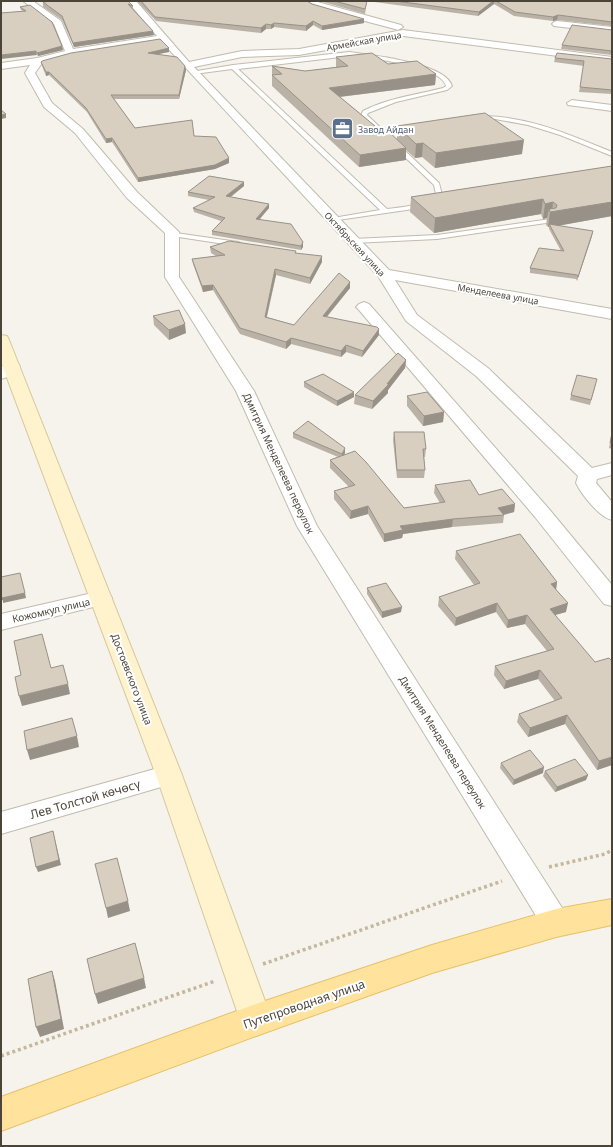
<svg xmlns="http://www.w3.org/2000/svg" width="613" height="1147" font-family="'Noto Sans',sans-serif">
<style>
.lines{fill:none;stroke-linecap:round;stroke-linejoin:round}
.lane-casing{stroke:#c2bbae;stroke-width:2}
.street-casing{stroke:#c2bbae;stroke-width:2}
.secondary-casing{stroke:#d6c79b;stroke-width:2}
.primary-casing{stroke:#e6c16a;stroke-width:2}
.path{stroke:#c4b79f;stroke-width:3.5;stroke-dasharray:3 3;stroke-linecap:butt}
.lane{fill:#fff;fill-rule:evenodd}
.street{fill:#fff;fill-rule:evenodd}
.secondary{fill:#fff3cd;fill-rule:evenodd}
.primary{fill:#ffe39c;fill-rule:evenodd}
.wall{fill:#bab2a6}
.shaded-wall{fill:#979187}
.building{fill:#d8cfc1;stroke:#979187}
.labels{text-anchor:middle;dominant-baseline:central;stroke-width:4;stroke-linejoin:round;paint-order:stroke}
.far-street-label{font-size:9px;fill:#4b4439;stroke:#fff}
.far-service-label{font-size:9px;fill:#4e5e75;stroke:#fff;text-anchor:start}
.street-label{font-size:10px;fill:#4b4439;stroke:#fff}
.near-street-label{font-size:12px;fill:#4b4439;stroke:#fff}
</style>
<rect width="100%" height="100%" fill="#f6f3ec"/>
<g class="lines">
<defs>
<path id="lane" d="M349,52C371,55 446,63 452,86L447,90L396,102L368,113L367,115L439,183L442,195L434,202L420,208L331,221V219L333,218L380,210L232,69L194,74L191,72L233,65ZM349,56C368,58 441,65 446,86L443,88C416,95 388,98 363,111L361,115L434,185L436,194C422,206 404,207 387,209L238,69Z
M477,116C526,115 568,134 612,152V156L560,135L528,125L495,119H475V117Z
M551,219L553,220V222L437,239L353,243L349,241L353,239L437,235Z
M169,232L238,242L242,244L238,246L172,236L168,234Z"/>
<path id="street" d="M23,1H33L61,21L73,49L157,36L127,1H136L189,62L242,51L299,49L403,30L612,57V63L403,36L299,55L242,57L194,67L389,270L612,309V319L395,280L417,315L488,368L592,468L612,463V475L597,479L596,483L612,502V520C599,517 582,495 576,483L578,476L476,376L406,321L378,276L161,41L71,55L42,63L35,73L52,103L83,129L137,192L179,232V277L254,391L317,526L566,914L570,923L566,932L556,936L546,932L297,526L236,391L165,277V233L127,198L75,133L44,107L25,73L30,65L1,69V63L37,58L65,51L54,24Z
M304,1H314L401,25L403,27L398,30L395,29L312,7Z
M557,21L612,27V33L554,26L552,24L554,22Z
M572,100L612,105V111L568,105L567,103Z
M364,302L369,304L549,509L612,585V606L604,604L535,517L359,310L356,307L359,304Z
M12,362L18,363L20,367C16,373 8,377 1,379V367Z
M101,591L109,593L112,598L109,603L1,630V614Z
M169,765L178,768L182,775L178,782L1,834V812Z"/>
<path id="secondary" d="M1,335L7,336L9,340L182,775L272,1020L267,1031L256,1036L245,1031L240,1020L156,775L1,362Z"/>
<path id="primary" d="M612,899V925L556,937L432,973L256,1036L1,1131V1097L256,1004L432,945L556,909Z"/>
</defs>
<!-- lane casing -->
<use href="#lane" class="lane-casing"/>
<!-- street casing -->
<use href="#street" class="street-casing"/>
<!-- secondary casing -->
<use href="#secondary" class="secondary-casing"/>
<!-- primary casing -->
<use href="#primary" class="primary-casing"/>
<!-- path -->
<path class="path" d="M549,867L605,854L612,850
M263,964L502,881
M1,1056L215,981"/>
<!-- lane -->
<use href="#lane" class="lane"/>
<!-- street -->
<use href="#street" class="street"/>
<!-- secondary -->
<use href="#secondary" class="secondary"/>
<!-- primary -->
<use href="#primary" class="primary"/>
</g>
<!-- wall -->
<path class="wall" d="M128,1L133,6V9L154,35L74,47L62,20L43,7V2Z
M137,1H307L312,4L364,23L322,30L313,25L306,31L274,27L271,29H266L261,33L156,21Z
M320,1H612V26L557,20L553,21L514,16L494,4L478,16L367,1L365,14Z
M30,5L62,46L63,50L38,56L23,11L21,10L20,7Z
M612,30V55L561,49L562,45Z
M169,52L158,54L186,70L179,99H114L135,128L194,136L229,163L215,169L138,182L112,142L106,143L87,112L49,75L46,76L42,66L41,62Z
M336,57L388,64L436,74L435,85L340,97L381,131L397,139V126L522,154L435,168L422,157L415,158L406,150V160L359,167L272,86V66L305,71L336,67Z
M555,58L612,59V94L579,92L584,66L554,62Z
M612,166V216L557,226L592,236L577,281L576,279L530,273V268L561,251L549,229V227H548L546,225L547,218L543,219L541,214L434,233L410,212L411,197Z
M244,182V186L231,197L269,204V208L260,219L303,242V247L301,250L212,235V231L221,221L194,212L193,208L209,200L188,196V192Z
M210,247L296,253L322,262L310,284L276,275L267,317L294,325L350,282V288L327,317L379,335L362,357L346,352L341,357L291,344L286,349L240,334L213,290L203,292L193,264L192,259L216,256L211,253Z
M153,316L186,333L169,340L154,325Z
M406,360L405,368L388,390V393L372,409L354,404L355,395Z
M304,382L354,397L337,406L304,387Z
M596,384L590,405L570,400L571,395Z
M407,396L444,412L443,422L423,426L407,406Z
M394,432L426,449L425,457H424L425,470L424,478H397L393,440Z
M293,433L345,453L344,455L404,508L440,503L434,493L435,485L515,504L514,512L504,515L503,523L452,527L403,534L402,538L384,542L368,514L350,519L334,499V491L349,487L330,468V460L338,457L293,438Z
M612,433V449L609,448Z
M456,551L557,582L556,589L566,612L555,615L612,765L597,770L565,724L528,737L517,722L519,714L555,701L538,679L504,689L494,675L495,666L547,651L525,624L507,628L496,612L455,626L438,606L439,597L474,585L455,559Z
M367,588L401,612L382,618L367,594Z
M501,763L543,773L513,785L500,768Z
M545,771L588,775L586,780L555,792L543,776Z"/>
<!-- shaded-wall -->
<path class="shaded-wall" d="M493,1H494V4L478,16L479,12Z
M558,15L557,20L553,21V17Z
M364,19V23L322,30V26Z
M313,21V25L306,31V26Z
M274,23V27L271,29V25Z
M266,24V29L261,33V28Z
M153,31L154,35L74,47L73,43Z
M62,46L63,50L38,56L37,53Z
M169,48V52L148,56V53Z
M36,51L37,55L1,59V55Z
M185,66L186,70L179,99V95Z
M46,72H49V75L46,76Z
M436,74L435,85L329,98V88Z
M6,114V118L1,119V115Z
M112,138V142L106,143V139Z
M524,140L522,154L435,168L436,153Z
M423,143L422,157L415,158L416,144Z
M406,148V160L359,167L360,155Z
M229,158V163L215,169L138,182V178Z
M244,182V186L226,200V196Z
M543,199L541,214L434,233L435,218Z
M553,202L552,212L612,202V216L551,227L549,224V227H548L550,212L549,209L547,218L543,219L545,204Z
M269,204V208L256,223V219Z
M593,231L592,236L577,281L578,277Z
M303,242V247L301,250V246Z
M322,256V262L310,284V278Z
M275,269L276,275L265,323V317Z
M350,282V288L322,322L323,316Z
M213,285V290L203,292L202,286Z
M185,324L186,333L169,340V330Z
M379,329V335L362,357L363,351Z
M291,338V344L286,349V342Z
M346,345V352L341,357V351Z
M406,360L405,368L388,390V393L372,409L373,401L387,384Z
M354,392V397L337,406V401Z
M444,412L443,422L423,426L424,416Z
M345,448V453L342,459V454Z
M515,504L514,512L502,515L498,508Z
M368,506V514L350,519L351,511Z
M453,519L452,527L403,534L402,538L384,542V534L400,526Z
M557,582L556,590L551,584Z
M25,593L26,598L3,603V600L1,601V595Z
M497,603L496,612L455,626L456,618Z
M568,603L566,612L548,617L550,609Z
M402,607L401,612L382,618V612Z
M527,615L525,624L507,628L508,620Z
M540,670L538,679L504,689L506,681Z
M68,684L70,694L22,706L19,696Z
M567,715L565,724L528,737L530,728Z
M77,736L79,747L30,760L27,750Z
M612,757V765L597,770L599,761Z
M544,767L543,773L513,785L514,780Z
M588,775L586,780L555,792L557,787Z
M53,831L61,865L38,872L36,867Z
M128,901L130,911L108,918L106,908Z
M52,971L55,981L64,1029L40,1037L36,1027Z
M144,978L146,988L98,1004L95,994Z"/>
<!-- building -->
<path class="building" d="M53,1H128L133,6L128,4L153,31L73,43L62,16L43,2Z
M141,1H307L312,4L364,19L322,26L313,21L306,26L274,23L271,25L266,24L261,28L155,17Z
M334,1H367L365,9Z
M395,1H493L479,12Z
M496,1H612V22L558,15L553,17L515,12Z
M30,5L52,22L62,46L37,53L36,51L1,55V13L26,11L20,7Z
M572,25L612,30V51L562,45Z
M160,39L169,48L148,53L177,57L185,66L179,95H111L135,128L192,120L194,136L216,137L229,158L215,165L138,178L112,138L106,139L86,108L49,72H46L41,62L42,61L71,53Z
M372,53L388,64L417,61L436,74L329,88L381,131L387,130L406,148L360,155L272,75L282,74L272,66L305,71L348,66L336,57Z
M557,53L612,59V90L580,87L584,61L555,58Z
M1,110L6,114L1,115Z
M485,113L524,140L436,153L423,143L416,144L397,126Z
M612,166V202L550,212L549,209L556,208L557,205L553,202L545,204L543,199L435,218L411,197Z
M209,176L244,182L226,196L269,204L256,219L291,224L303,242L301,246L212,231L225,218L193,208L215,197L188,192Z
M549,224L593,231L578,277L577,275L530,268L539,248L564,251Z
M229,241L296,251L295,253L322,256L310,278L275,269L265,317L294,325L339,273L350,282L323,316L377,327L379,329L363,351L346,345L341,351L291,338L286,342L240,328L213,285L202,286L192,259L225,255L210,247Z
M179,310L185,324L169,330L153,316Z
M398,353L406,360L387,384H389L373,401L355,395Z
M323,374L354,392L337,401L304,382Z
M577,375L597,379L591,400L571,395Z
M427,392L444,412L424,416L407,396Z
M308,421L345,448L342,454L293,433Z
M394,432H424L426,449H423L425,470H397Z
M612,433V444L610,443Z
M355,451L366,462L404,508L445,502L435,485L470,480L479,495L502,489L515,504L498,508L504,515L453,519L400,526L403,530L384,534L368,506L351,511L334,491L355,485L330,460Z
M520,534L557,582L551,584L568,603L550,609L595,662L609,658L612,661V757L599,761L567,715L530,728L519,714L562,698L540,670L506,681L495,666L554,649L527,615L508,620L497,603L456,618L439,597L480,583L456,551Z
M20,573L25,593L2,598L1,595V577Z
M386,583L402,607L382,612L367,588Z
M42,634L51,668L63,665L68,684L19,696L15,677L21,675L14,641Z
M72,718L77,736L27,750L24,731Z
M530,750L544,767L514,780L501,763Z
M575,759L588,775L557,787L545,771Z
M53,831L59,860L36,867L30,838Z
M117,858L128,901L106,908L95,864Z
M135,943L144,978L95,994L87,959Z
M52,971L61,1019L36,1027L28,979Z"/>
<!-- icons -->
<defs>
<symbol id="office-square" viewBox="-11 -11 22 22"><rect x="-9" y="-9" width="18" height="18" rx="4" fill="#5c6f8a" stroke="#fff"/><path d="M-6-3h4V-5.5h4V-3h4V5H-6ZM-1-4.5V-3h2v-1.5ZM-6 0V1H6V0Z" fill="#fff"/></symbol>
</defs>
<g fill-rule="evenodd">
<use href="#office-square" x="330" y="116" width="25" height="25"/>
</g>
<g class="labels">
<!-- far-street labels -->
<g class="far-street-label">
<text transform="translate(364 41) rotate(-10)">Армейская улица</text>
<text transform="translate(355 244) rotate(47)">Октябрьская улица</text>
<text transform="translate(498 294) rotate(10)">Менделеева улица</text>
</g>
<!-- far-service labels -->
<g class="far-service-label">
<text x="358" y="129">Завод Айдан</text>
</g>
<!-- street labels -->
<g class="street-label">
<text transform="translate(279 463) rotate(65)">Дмитрия Менделеева переулок</text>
<text transform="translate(51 610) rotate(-13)">Кожомкул улица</text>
<text transform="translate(132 679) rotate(69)">Достоевского улица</text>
<text transform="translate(443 742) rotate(58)">Дмитрия Менделеева переулок</text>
</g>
<!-- near-street labels -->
<g class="near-street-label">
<text transform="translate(85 799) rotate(-16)">Лев Толстой көчөсү</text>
<text transform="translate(304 1004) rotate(-19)">Путепроводная улица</text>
</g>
</g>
<!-- border -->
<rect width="613" height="1147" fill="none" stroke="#4b4439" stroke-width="4"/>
</svg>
